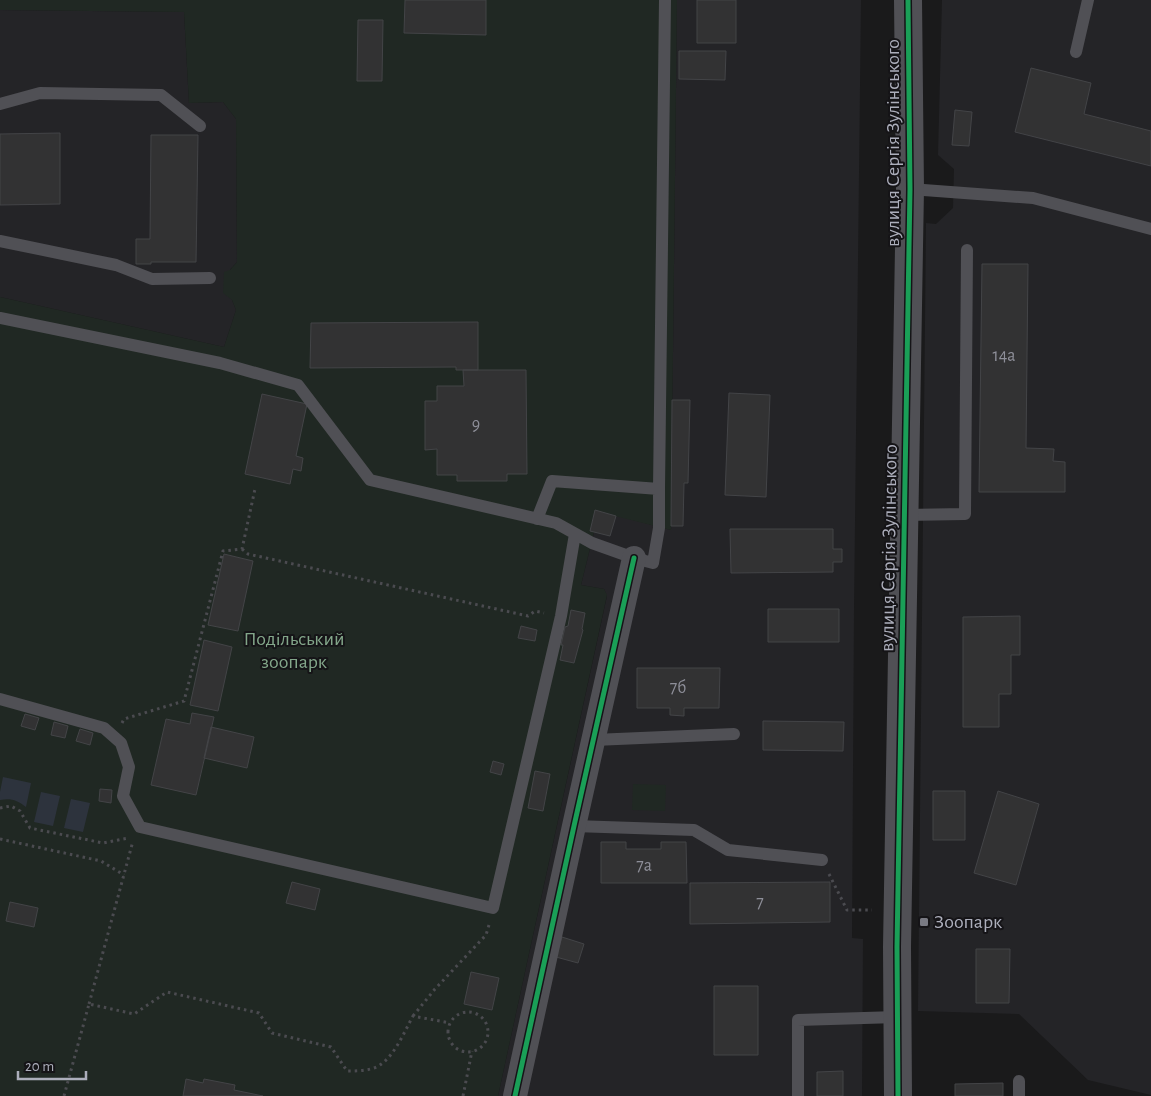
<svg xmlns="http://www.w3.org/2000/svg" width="1151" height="1096" font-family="'Alegreya Sans',sans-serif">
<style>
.built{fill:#242427}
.green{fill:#202823}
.water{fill:#2d333d}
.building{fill:#323233;stroke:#434447}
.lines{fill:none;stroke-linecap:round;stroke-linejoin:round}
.path{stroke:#4b4b50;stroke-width:3;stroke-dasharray:2.5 4;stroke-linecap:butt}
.service{stroke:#505055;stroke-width:12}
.minor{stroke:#505055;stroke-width:24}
.tertiary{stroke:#505055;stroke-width:28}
.cycleway-casing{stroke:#151417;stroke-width:8}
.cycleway{stroke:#1a9f57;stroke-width:5}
.poi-dot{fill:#797a83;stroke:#151417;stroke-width:2}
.labels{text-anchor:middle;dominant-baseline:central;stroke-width:4;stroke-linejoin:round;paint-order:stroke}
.number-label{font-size:18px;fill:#8e8f99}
.street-label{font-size:20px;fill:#acaebb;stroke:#151417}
.park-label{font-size:20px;fill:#83a68a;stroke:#151417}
.poi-label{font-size:20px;fill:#acaebb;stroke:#151417;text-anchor:start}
</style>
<rect width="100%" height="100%" fill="#1a1a1b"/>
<!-- built -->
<path class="built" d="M677,0H861L854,609L852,938L863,939L862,1096H498L607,596L604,589L581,585L594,532L590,531L595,510L671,530Z
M942,0H1151V1095L1088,1080L1019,1014L918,1011L926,223L936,224L953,208L954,169L938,155Z
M0,10L184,12L189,103L223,102L236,119L237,262L230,270L232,300L236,310L224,347L0,297Z"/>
<!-- green -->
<path class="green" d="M0,0H677L671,530L595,511L590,530L594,532L581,585L604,589L607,595L498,1096H0V297L224,347L236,310L232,300L223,293L224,272L230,270L237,262L236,119L223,102L189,103L184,12L0,10Z
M633,784L666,785L665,811L632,810Z"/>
<!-- water -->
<path class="water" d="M3,777L31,783L26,807C17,800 11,798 0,800V792Z
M41,792L60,796L53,826L34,822Z
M71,799L90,803L83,832L64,828Z"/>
<!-- building -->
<path class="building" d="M405,0H486V35L404,33Z
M697,0H736V43H697Z
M358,20H383L382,81H357Z
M679,51H726L725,80L679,79Z
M1031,68L1091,83L1084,114L1151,131V166L1015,132Z
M955,110L972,112L969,146L952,145Z
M60,133V204L0,205V134Z
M151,135H198L196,262H151V264H136V239H150Z
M982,264H1028L1026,448L1054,449L1053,461L1065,462V492H979Z
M478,322V370H456V367L310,368L311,323Z
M463,370H526L527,474H507V481H457V475H437V449L425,450V401H437V386H464Z
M729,393L770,395L766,497L725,495Z
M262,394L307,404L296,456L303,458L301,471L293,469L290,484L245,474Z
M672,400H690L688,483H684L683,526H671Z
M595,510L616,516L610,536L590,531Z
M730,529H833V549H842V562H833V572L731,573Z
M224,554L253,561L238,631L208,625Z
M768,609H839V642H768Z
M571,610L585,613L582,629L583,630L574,663L560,660L563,645H561L565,627L568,626Z
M1020,616V655H1011V694H999V727H963V617Z
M521,626L537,630L535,641L518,638Z
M204,640L232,647L218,711L190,705Z
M637,668H720L719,708H684V716L670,715V708H637Z
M192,713L214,717L196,795L151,785L166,719L190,724Z
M25,714L39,718L35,730L21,726Z
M763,721L844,722L843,751L763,750Z
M54,722L68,726L65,738L51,735Z
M211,727L254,737L247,768L204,758Z
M80,729L93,733L90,745L76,741Z
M493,761L504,764L501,775L490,772Z
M535,771L550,774L543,811L528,808Z
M100,789L112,790L111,803L99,801Z
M933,791H965V840H933Z
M998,791L1039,804L1016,885L974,873Z
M601,842H626V849H661V842H686L687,883H601Z
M292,882L320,889L315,910L286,903Z
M830,882V922L690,924V883Z
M10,902L38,908L34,927L6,921Z
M562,937L584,944L578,963L556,957Z
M976,949H1010L1009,1003H976Z
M471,972L499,978L492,1010L464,1004Z
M714,986H758V1055H714Z
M843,1071V1096H817V1072Z
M186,1079L203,1083L204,1079L235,1085L234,1090L263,1096H183Z
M1003,1083V1096H955V1084Z"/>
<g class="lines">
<!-- path -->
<path class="path" d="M242,549L248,554L528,616L535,611L544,613
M122,723L124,719L184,701L223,551L242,549L255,489
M0,808L11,806L20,811L30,828L103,843L128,838
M0,839L101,861L124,875
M829,874L847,910H872
M89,1004L133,841
M448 1032a20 20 0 1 1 40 0a20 20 0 1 1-40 0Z
M413,1016L435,989L486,935L489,925
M64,1096L89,1004L134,1014L167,992L259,1013L272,1033L331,1047L347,1071C356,1071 365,1071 374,1068C393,1061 404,1032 413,1016L450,1023
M463,1096L472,1051"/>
<!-- service -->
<path class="service" d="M1076,52L1088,0
M0,104L40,93L161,95L200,126
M910,189L1033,198L1151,229
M0,241L116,265L152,279L210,278
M0,318L220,363L298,385L370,480L556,523L592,543L634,558L653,563L659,528V489
M904,515L965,514L967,250
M537,519L552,481L659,489L665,0
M0,699L104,728L121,743L129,767L123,796L140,827L493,908L561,616L575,534
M594,740L734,734
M574,826L694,830L728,850L822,860
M1019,1081V1096
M798,1096V1020L897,1017"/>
<!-- minor -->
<path class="minor" d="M515,1096L574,826L634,558"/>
<!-- tertiary -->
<path class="tertiary" d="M898,1096L897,947L910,189L908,0"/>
<defs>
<path id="cycleway" d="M515,1096L574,826L634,558
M898,1096L897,947L910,189L908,0"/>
</defs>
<!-- cycleway casing -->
<use href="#cycleway" class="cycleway-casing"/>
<!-- cycleway -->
<use href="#cycleway" class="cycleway"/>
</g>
<!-- markers -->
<rect class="poi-dot" x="919" y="917" width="10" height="10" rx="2.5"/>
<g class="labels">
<!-- number labels -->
<g class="number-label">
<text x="1004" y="356">14а</text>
<text x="476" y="425">9</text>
<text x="678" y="688">7б</text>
<text x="644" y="866">7а</text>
<text x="760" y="903">7</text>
</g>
<!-- street labels -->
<g class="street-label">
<text transform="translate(893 143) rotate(-90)">вулиця Сергія Зулінського</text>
<text transform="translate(889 548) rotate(-89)">вулиця Сергія Зулінського</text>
</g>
<!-- park labels -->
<g class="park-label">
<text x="294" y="639">Подільський<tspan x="294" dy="23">зоопарк</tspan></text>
</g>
<!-- poi labels -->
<g class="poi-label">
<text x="934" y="922">Зоопарк</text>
</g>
</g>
<!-- scale -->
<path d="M18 1071v8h68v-8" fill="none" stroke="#acaebb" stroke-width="2.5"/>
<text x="25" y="1071" font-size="15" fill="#acaebb" stroke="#151417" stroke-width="4" paint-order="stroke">20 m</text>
</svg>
